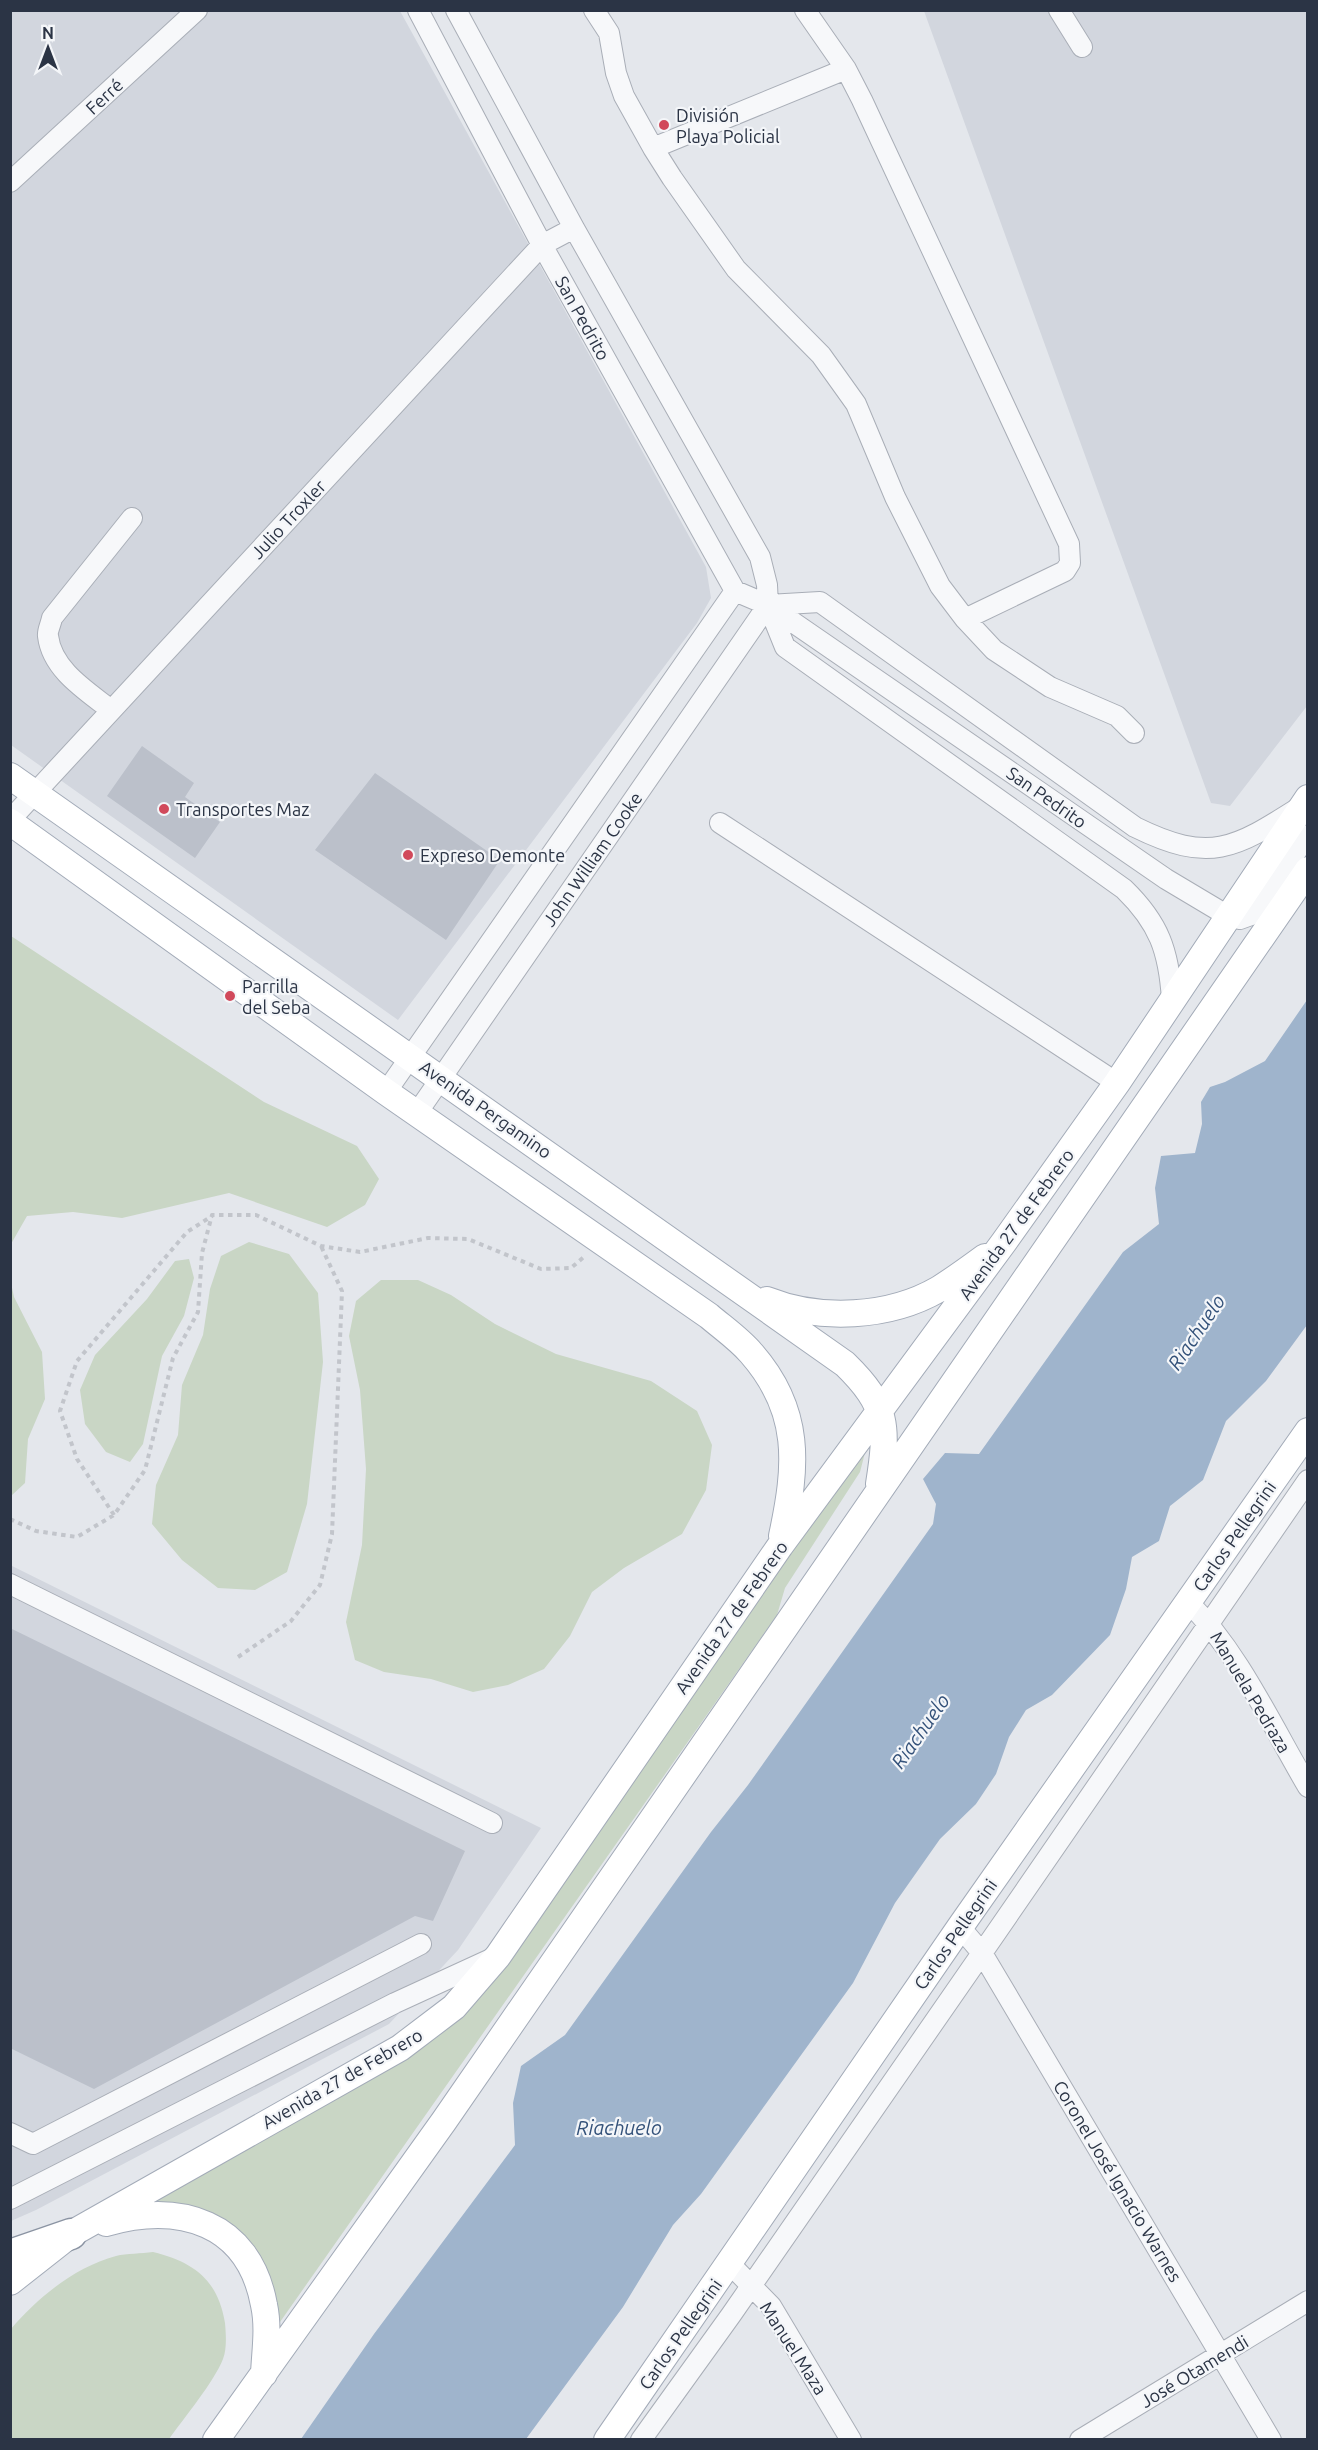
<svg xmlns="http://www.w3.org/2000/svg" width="1318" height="2450" font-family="Ubuntu,sans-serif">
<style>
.built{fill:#d2d6de}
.green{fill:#c9d6c5}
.water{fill:#9fb4cc}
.building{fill:#bbc0ca}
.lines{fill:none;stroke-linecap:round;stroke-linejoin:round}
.minor-casing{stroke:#a9aeb7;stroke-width:22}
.major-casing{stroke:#a3abb8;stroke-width:28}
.highway-casing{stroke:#8b94a3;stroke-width:33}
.path{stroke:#c2c5cb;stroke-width:4;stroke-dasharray:4.5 4.5;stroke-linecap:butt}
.minor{stroke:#f7f8fa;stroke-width:20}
.major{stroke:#fff;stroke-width:26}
.highway{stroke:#fff;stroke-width:30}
.poi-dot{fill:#d1495b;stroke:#f4f6f9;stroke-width:2}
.labels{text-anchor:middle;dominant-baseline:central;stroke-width:4.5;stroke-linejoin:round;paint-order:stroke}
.street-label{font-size:18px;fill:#2b3445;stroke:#f4f6f9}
.poi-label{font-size:18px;fill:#2b3445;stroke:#f4f6f9;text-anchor:start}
.water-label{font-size:20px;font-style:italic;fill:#34527a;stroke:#f4f6f9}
</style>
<rect width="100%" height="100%" fill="#e4e7ec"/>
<!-- built -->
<path class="built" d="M11,11H400L706,567L711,598L697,623L398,1020L11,745Z
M924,11H1307V706L1230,806L1211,803Z
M10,1565L541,1828L458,1950L389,2024L36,2210L11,2221Z"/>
<!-- green -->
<path class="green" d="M11,936L264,1102L357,1146L379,1179L365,1205L327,1227L229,1193L122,1218L73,1212L27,1216L11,1244Z
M249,1242L289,1254L318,1293L323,1362L307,1504L287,1572L255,1590L218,1588L182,1560L152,1524L156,1485L178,1435L182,1385L203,1335L210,1289L221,1256Z
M189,1259L194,1278L184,1316L162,1356L143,1444L130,1462L106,1452L85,1424L80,1390L95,1355L147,1299L175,1261Z
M381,1280H418L451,1295L495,1324L556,1354L651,1381L697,1411L712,1445L706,1490L682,1534L624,1568L592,1592L570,1636L544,1669L508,1685L473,1692L431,1679L384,1672L355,1660L346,1622L362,1545L366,1469L360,1390L349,1336L356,1301Z
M11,1283L14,1297L42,1352L45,1399L28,1439L25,1483L11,1496Z
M867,1445L860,1472L785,1588L777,1615L273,2332L243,2242L133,2208L476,1998Z
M153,2252C194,2262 218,2280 225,2323C226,2334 227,2349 223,2359C214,2382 184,2418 169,2439H11V2329C37,2298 75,2267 116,2256C127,2253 141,2254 153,2252Z"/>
<!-- water -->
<path class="water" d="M1307,1000V1325L1266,1381L1226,1421L1203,1480L1170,1506L1159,1541L1132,1557L1126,1589L1110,1635L1052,1695L1026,1710L1009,1737L996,1774L976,1804L940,1839L895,1903L853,1983L701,2194L673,2225L623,2307L526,2439H301L374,2334L515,2145L513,2103L521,2066L565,2035L711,1832L748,1785L933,1524L936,1504L923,1479L945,1453L979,1454L1123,1252L1159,1224L1155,1188L1161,1156L1195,1153L1202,1124L1201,1102L1210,1087L1225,1082L1265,1061Z"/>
<!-- building -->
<path class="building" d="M142,746L194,783L185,797L220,822L195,858L107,796Z
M375,773L500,860L446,940L315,850Z
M10,1628L465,1851L433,1921L415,1916L94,2089L10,2048Z"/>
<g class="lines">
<defs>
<path id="minor" d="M418,10L542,245L735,591L768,605L1166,879L1228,916L1240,919L1251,915L1308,835
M456,10L574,228L760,557L767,585L768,605L785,647L1124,889C1159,923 1169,951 1172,1000
M594,10L609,33L616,73L624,96L653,148L672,178L736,269L821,355L856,404L895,497L940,586L965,619L994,650L1050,687L1117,716L1134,733
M805,10L846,69L862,100L1069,544L1070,563L1065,571L965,619
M1059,10L1082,47
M653,148L846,69
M10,182L197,10
M768,605L820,602L1135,827C1210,864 1234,849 1300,807
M111,710C87,691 52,670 48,636C47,631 51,624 52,618L132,518
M10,820L542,245L574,228
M720,823L1117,1083
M386,1092L735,591
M417,1113L768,605
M10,1584L492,1823
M1188,1602C1238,1651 1272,1726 1308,1787
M960,1927L982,1953L1271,2440
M10,2133L33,2144L421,1944
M10,2199L395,2003L493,1958
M729,2263L771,2306L851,2440
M641,2440L731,2315L982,1953L1308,1480
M1080,2440L1308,2301"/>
<path id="major" d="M10,776L845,1364C888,1406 888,1427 879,1484
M10,822L386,1092L709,1316C723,1328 739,1339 751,1353C802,1411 797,1466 782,1536
M767,1300C820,1321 889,1318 939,1289C955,1279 970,1268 985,1257
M106,2223C180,2202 249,2222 264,2305C269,2328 265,2351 264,2374
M10,2282L71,2234L400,2048L454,2007L498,1956L780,1546L1004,1242L1117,1083L1308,798
M216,2440L444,2121L1308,870
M607,2440L960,1927L1308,1431"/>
<path id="highway" d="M10,2255L71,2234"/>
</defs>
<!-- minor casing -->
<use href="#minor" class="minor-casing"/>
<!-- major casing -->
<use href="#major" class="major-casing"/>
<!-- highway casing -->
<use href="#highway" class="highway-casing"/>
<!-- path -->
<path class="path" d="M114,1515L77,1459L60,1411L77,1361L187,1232L212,1216
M10,1519L36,1531L77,1537L114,1515L145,1470L173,1358L198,1312L202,1253L212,1215H256L321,1246L360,1252L428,1238L468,1239L541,1269L571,1268L585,1256
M238,1657L291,1621L320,1585L332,1534L342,1291L321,1246"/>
<!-- minor -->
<use href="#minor" class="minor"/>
<!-- major -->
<use href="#major" class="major"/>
<!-- highway -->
<use href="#highway" class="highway"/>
</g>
<!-- markers -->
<g class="poi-dot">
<circle cx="664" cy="125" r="6"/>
<circle cx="164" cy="809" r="6"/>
<circle cx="408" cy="855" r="6"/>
<circle cx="230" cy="996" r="6"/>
</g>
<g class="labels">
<!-- street labels -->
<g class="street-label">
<text transform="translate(104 96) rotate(-43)">Ferré</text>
<text transform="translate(583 318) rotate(61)">San Pedrito</text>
<text transform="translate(288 519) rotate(-47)">Julio Troxler</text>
<text transform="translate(1047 797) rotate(35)">San Pedrito</text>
<text transform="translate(592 859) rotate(-55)">John William Cooke</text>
<text transform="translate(486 1109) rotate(35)">Avenida Pergamino</text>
<text transform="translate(1016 1224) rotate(-54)">Avenida 27 de Febrero</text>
<text transform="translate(1234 1536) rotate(-55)">Carlos Pellegrini</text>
<text transform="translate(731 1617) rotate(-55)">Avenida 27 de Febrero</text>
<text transform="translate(1251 1692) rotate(59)">Manuela Pedraza</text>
<text transform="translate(955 1934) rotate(-55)">Carlos Pellegrini</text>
<text transform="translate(342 2078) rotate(-30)">Avenida 27 de Febrero</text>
<text transform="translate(1118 2181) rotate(59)">Coronel José Ignacio Warnes</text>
<text transform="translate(680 2334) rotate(-55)">Carlos Pellegrini</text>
<text transform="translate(794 2348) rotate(57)">Manuel Maza</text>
<text transform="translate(1194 2371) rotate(-31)">José Otamendi</text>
</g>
<!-- poi labels -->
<g class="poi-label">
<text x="676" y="115">División<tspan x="676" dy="21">Playa Policial</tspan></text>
<text x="176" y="809">Transportes Maz</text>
<text x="420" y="855">Expreso Demonte</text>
<text x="242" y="986">Parrilla<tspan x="242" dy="21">del Seba</tspan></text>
</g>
<!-- water labels -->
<g class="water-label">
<text transform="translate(1196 1332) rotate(-56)">Riachuelo</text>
<text transform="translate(920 1731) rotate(-55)">Riachuelo</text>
<text x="619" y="2127">Riachuelo</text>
</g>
</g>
<!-- border -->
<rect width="1318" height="2450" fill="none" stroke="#2b3445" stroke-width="24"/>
<!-- north arrow -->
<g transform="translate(48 48)" stroke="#f4f6f9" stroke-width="4.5" paint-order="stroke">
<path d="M0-4.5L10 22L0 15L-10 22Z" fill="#2b3445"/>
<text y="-9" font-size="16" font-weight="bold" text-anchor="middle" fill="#2b3445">N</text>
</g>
</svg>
